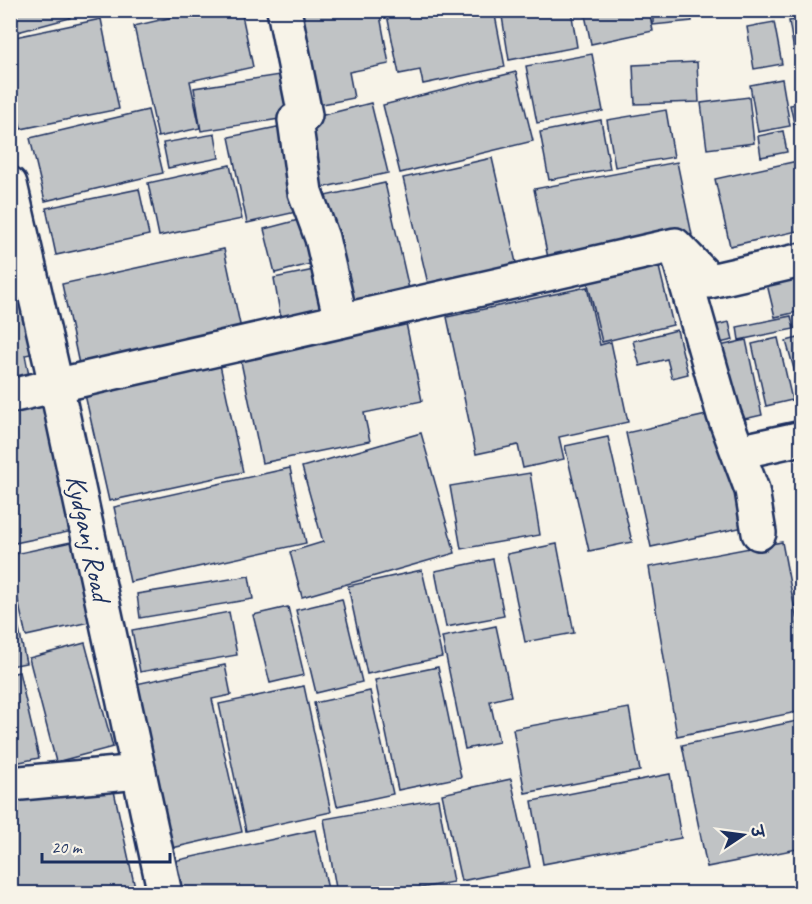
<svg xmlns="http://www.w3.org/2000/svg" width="812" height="904" font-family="Caveat,'Playpen Sans Deva',sans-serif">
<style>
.building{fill:#c0c3c5;stroke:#1b2f5e;stroke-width:1.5}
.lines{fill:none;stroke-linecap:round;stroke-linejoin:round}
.street-casing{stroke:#1b2f5e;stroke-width:38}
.secondary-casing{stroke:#1b2f5e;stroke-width:38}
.street{stroke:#f7f3e8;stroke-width:33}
.secondary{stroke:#f7f3e8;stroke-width:33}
.labels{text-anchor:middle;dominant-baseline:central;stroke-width:4.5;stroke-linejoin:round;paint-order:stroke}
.street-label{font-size:28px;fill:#1b2f5e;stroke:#f7f3e8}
</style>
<rect width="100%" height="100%" fill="#f7f3e8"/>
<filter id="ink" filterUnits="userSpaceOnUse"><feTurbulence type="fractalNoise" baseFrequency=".0167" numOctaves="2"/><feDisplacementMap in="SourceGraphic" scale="12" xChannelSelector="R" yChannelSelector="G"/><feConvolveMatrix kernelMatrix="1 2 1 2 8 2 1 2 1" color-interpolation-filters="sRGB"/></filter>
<g filter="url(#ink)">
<!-- building -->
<path class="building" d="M10,10H68L70,18L10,34Z
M203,10H241L253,67L190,81L200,128L158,137L134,26Z
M288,10H379L389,64L349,72L354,98L307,107Z
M386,10H494L505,67L423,84L420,70L399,74Z
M501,10H571L577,47L509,60Z
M584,10H649L653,31L591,44Z
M653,10H691L692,21L653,25Z
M771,10H796L773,16Z
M101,19L119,109L21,129L10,79V38Z
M802,19V50L794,51L789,21Z
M774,22L782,64L754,69L747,27Z
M592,54L603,111L537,123L526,66Z
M697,62L699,102L635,104L633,65Z
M516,72L533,141L400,173L383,105Z
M292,73L299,116L201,131L194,88Z
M782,79L790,126L758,132L750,85Z
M749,97L754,143L707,149L701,103Z
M371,103L388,173L316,189L300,121Z
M802,103V149L800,150L790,105Z
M148,110L163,173L45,201L30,138Z
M666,110L674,157L615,167L607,120Z
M601,120L610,169L549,180L540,132Z
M287,125L305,210L247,223L229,137Z
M783,131L787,152L761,157L758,136Z
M215,134L219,158L168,168L163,143Z
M492,158L517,267L429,288L403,178Z
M802,160V230L730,246L715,179Z
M677,162L692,235L549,263L534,189Z
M230,165L242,219L159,236L148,183Z
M385,183L409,289L348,302L325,196Z
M139,189L149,235L56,255L46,208Z
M310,217L322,261L275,273L264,229Z
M224,249L242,334L80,369L62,284Z
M658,263L673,325L602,342L587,280Z
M324,268L332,315L282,325L274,278Z
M796,273L802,295V311L775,317L766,280Z
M26,279L41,352L25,355L31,386L10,390V282Z
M587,287L600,345L611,342L628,422L559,437L564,459L523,468L518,445L476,454L447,317Z
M791,316L794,329L739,340L737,327Z
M405,318L422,401L364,413L370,441L262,463L239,352Z
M729,322L733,340L707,346L703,328Z
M677,330L688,374L672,378L667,359L640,366L633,341Z
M802,337V374L796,376L786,341Z
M778,338L792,400L766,406L752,344Z
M746,340L762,415L731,422L707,349Z
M219,360L243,472L109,501L84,390Z
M44,399L73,531L10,544V406Z
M720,412L744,527L651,547L626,433Z
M421,433L455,553L302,597L290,552L323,542L302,467Z
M608,437L632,542L589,551L565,446Z
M290,468L306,543L130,582L114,507Z
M530,473L540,535L461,549L450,486Z
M76,541L94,621L26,636L10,565V555Z
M782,542L802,647V711L677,736L649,567Z
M557,544L574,633L525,642L507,554Z
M493,559L504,616L446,627L435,571Z
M422,570L442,657L367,674L348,586Z
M249,576L253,599L140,618L137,594Z
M10,587L26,663L10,666Z
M802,592V622L795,594Z
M342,599L362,682L316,693L296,610Z
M288,607L304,675L270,683L253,615Z
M229,612L237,655L140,672L132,630Z
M496,626L511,696L490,701L499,742L465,749L442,637Z
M85,643L113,747L56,762L29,658Z
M225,665L231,695L212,699L242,832L172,848L136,684Z
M438,667L461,777L398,790L375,680Z
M19,672L39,758L10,764V674Z
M304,686L331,812L246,831L219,704Z
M370,691L393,794L337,806L314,703Z
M629,708L640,771L525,793L513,729Z
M802,720V848L707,867L682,745Z
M109,768L135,888L109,894H10V789Z
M670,774L681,838L543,864L532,801Z
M511,779L530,867L461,881L442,794Z
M438,799L453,882L388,894H337L324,819Z
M315,830L329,894H176L169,862Z"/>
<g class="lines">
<defs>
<path id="street" d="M284,10L305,115L295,120L305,192L322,238L341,321
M677,250L724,415L752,490L759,533
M10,396L675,245L710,281L802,260
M738,452L802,438
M10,784L139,772"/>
<path id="secondary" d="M10,184L56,385L165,894"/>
</defs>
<!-- street casing -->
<use href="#street" class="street-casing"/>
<!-- secondary casing -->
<use href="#secondary" class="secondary-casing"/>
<!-- street -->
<use href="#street" class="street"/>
<!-- secondary -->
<use href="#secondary" class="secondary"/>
</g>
</g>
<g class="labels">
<!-- street labels -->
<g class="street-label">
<text transform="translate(89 538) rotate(78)">Kydganj Road</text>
</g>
</g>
<!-- margin -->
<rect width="812" height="904" fill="none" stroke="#f7f3e8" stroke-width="36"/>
<rect x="18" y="18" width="776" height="868" fill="none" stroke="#1b2f5e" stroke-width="2" filter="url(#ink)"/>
<!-- north arrow -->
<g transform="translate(743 835) rotate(77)" stroke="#f7f3e8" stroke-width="4.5" paint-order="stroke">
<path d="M0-4.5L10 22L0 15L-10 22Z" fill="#1b2f5e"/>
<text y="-9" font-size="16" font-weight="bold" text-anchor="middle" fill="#1b2f5e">उ</text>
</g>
<!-- scale -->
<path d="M42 853v9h128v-9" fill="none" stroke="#1b2f5e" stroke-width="3"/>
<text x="51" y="853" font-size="18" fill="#1b2f5e" stroke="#f7f3e8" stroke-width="4.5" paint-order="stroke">20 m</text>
</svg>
